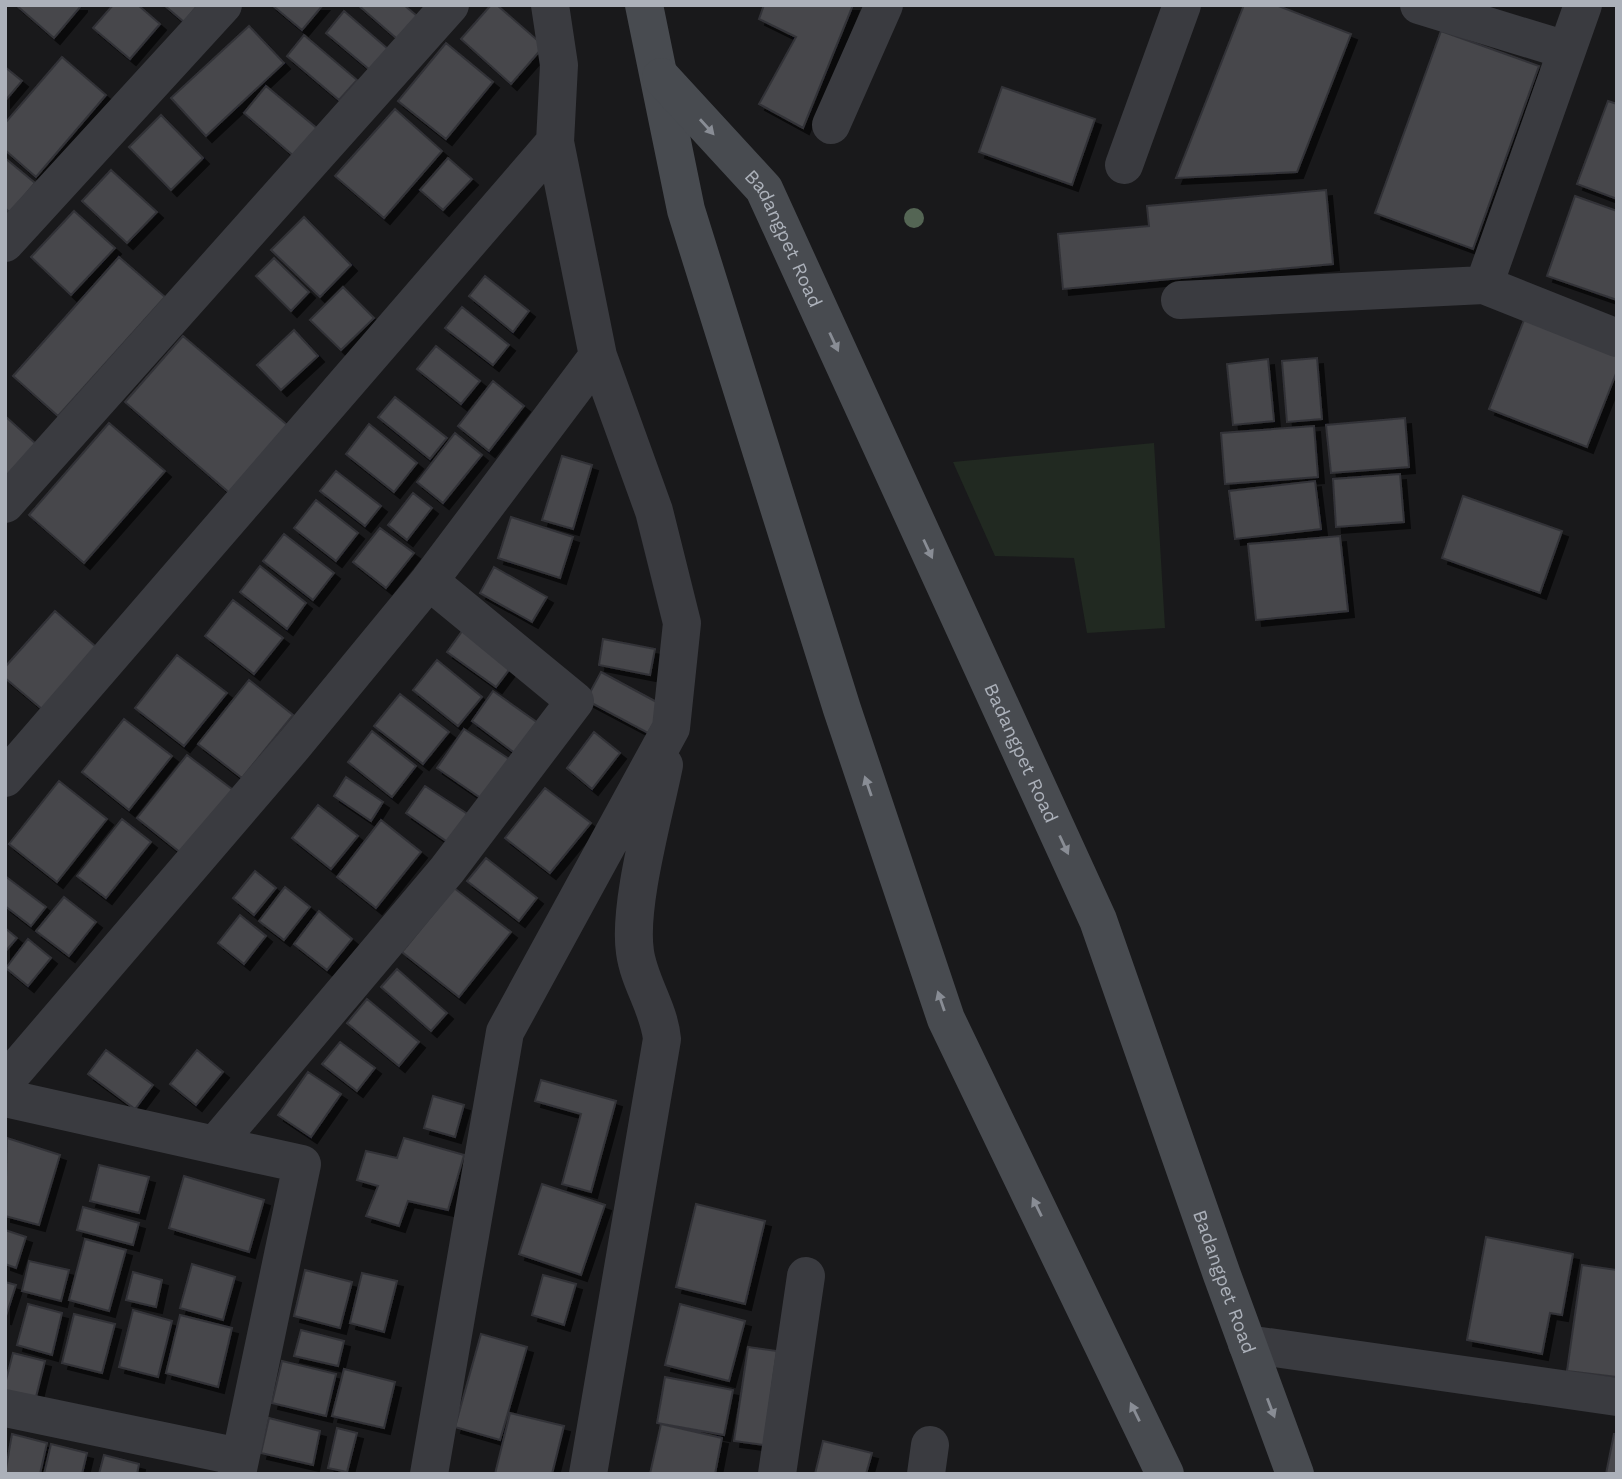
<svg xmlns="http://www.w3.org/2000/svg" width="1622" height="1479" font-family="'Work Sans',sans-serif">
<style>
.green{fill:#212921}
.building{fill:#46474b;stroke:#333337;stroke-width:2;filter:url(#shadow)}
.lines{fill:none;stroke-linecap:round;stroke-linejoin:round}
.street{stroke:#3a3b40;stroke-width:38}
.secondary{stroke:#484b50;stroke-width:38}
.tree{fill:#546554}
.oneway{fill:#898d95}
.labels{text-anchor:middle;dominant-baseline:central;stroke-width:5;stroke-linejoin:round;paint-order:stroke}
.street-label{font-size:19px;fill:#acb1ba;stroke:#141416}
</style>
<defs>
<filter id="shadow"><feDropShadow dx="6" dy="6" stdDeviation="0" flood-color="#0009"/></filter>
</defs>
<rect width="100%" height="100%" fill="#19191b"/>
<!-- green -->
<path class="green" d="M1154,443L1165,628L1087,633L1074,558L995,556L953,462Z"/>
<!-- building -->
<path class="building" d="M16,5H81V6L54,38Z
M113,5H138L160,24L130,59L93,28Z
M164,5H198L184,22Z
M272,5H323L302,30Z
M358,5H404L423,21L403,44Z
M491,5H497L544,46L511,84L461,39Z
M764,5H853L803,128L759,104L796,37L759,19Z
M1244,5H1276L1351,34L1297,172L1176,178Z
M344,11L388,49L370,70L326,33Z
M249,26L284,63L206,136L171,98Z
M1441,31L1539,66L1473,249L1375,213Z
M304,35L357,80L339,100L287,56Z
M446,43L493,82L446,139L398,101Z
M62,57L106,95L36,177L5,150V123Z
M5,67L22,81L5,101Z
M266,86L319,130L296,158L244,113Z
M1002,87L1095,119L1072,185L979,152Z
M1608,101L1617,104V199L1577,184Z
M395,109L442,151L384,218L335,176Z
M161,115L203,158L171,190L129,147Z
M5,158L35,183L10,213L5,208Z
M448,158L472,179L443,210L420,190Z
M111,170L157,212L127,243L82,201Z
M1326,190L1333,264L1063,289L1058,234L1149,226L1147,206Z
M1575,196L1617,211V300L1547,276Z
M74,211L115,248L71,295L31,257Z
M304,217L351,265L320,297L271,250Z
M119,257L165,297L58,416L13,376Z
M274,258L309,292L291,311L256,276Z
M485,276L529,311L513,332L469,296Z
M343,287L374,318L341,350L310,320Z
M462,307L509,345L493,365L445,328Z
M1526,315L1617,350V371L1587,447L1489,409Z
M294,330L318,356L281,390L257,365Z
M183,336L292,429L233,496L125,402Z
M436,346L480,381L461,404L417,369Z
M1317,358L1322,419L1287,422L1282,361Z
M1268,359L1274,421L1233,425L1227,364Z
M493,381L524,406L489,451L458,426Z
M395,397L447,438L430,459L378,417Z
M5,416L36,444L5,478Z
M1405,418L1409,467L1331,473L1326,425Z
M109,423L165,471L84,563L29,515Z
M369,424L417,463L394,492L346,454Z
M1314,426L1318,477L1225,484L1221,433Z
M455,433L482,455L443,503L417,482Z
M562,456L592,465L573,529L542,520Z
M336,471L381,506L365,526L320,491Z
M1400,474L1404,522L1336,527L1333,479Z
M1315,481L1321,529L1235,539L1229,491Z
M413,493L432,508L407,540L388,525Z
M1463,496L1562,531L1540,593L1442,558Z
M316,500L358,533L336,561L294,528Z
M511,517L573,537L560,578L498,558Z
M380,528L414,553L386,588L353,562Z
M284,534L334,573L313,600L263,561Z
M1340,536L1348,611L1256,620L1248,544Z
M260,566L306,603L287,629L240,592Z
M494,567L547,597L532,622L480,593Z
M233,600L283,638L254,674L205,636Z
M55,611L103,653L49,715L5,678V667Z
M463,630L512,666L496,687L447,652Z
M603,639L655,649L650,675L599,665Z
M177,655L227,693L184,746L135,708Z
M437,660L482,697L458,726L413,690Z
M601,672L664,706L648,733L586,700Z
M249,680L293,715L242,778L198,744Z
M493,691L538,723L516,754L472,721Z
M400,694L449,732L423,764L374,726Z
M124,719L172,756L129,810L82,772Z
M464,729L515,763L488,803L437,768Z
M372,731L416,766L392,797L348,762Z
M594,732L620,753L592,789L567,768Z
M187,755L237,793L186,857L137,818Z
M346,777L383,802L371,821L334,796Z
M59,781L107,819L57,882L9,844Z
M425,786L469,815L449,843L406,813Z
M545,788L591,823L550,873L505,838Z
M318,805L358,836L331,869L292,838Z
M122,819L151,842L106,898L77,876Z
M381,820L421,852L376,908L337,877Z
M486,858L537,898L519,921L467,881Z
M255,871L276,888L254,915L233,898Z
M5,876L46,907L31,926L5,906Z
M285,887L310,907L284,940L259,921Z
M454,888L511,932L459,997L402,952Z
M64,897L96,922L69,956L36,931Z
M319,911L352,939L327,970L294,944Z
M240,915L266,936L244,964L218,943Z
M5,928L17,938L5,952Z
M28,939L51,958L28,986L6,968Z
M397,969L447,1013L431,1031L381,987Z
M367,999L419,1042L399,1066L347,1023Z
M340,1042L375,1068L357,1091L322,1064Z
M106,1050L153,1085L135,1109L88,1074Z
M197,1050L223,1072L196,1105L170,1084Z
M308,1072L341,1094L311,1137L278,1115Z
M541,1080L616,1101L591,1192L562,1184L581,1114L535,1101Z
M433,1096L464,1105L455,1137L424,1128Z
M7,1138L60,1155L39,1225L5,1216Z
M404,1138L464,1155L448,1210L408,1201L399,1226L366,1216L378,1186L357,1180L366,1151L397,1158Z
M99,1165L149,1177L139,1213L90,1201Z
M184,1176L264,1200L249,1252L169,1228Z
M542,1184L605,1205L581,1275L519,1254Z
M696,1204L765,1221L745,1304L676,1287Z
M83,1207L139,1223L133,1245L77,1230Z
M5,1230L26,1237L16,1268L5,1264Z
M1486,1237L1573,1254L1562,1315L1550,1313L1542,1354L1467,1340Z
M85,1239L126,1250L109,1311L69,1300Z
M29,1261L69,1270L61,1301L22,1291Z
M192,1264L235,1277L223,1320L180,1308Z
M1582,1265L1617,1270V1377L1567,1371Z
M305,1270L352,1282L340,1328L294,1316Z
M133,1272L162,1280L156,1307L126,1300Z
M362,1273L397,1281L384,1332L350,1323Z
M543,1275L576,1284L564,1325L532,1315Z
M5,1282L16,1285L5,1319Z
M28,1304L62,1313L52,1355L17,1345Z
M680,1304L745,1321L729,1381L665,1365Z
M133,1310L172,1321L158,1377L119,1367Z
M74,1314L115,1324L102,1373L62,1363Z
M180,1315L232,1328L218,1387L166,1373Z
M301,1330L344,1341L338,1366L294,1356Z
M481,1334L527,1347L500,1440L455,1427Z
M748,1347L777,1351L764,1445L734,1441Z
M13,1353L45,1361L33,1409L5,1403V1384Z
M282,1361L336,1374L326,1416L272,1403Z
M344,1369L395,1382L384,1428L332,1416Z
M665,1377L733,1390L724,1435L657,1423Z
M510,1413L564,1426L552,1474H495Z
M269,1418L320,1431L313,1465L261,1453Z
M661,1424L722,1438L715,1474H650Z
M337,1428L357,1433L347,1472L328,1468Z
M12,1434L47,1443L40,1474H5Z
M1614,1434H1617V1474H1606Z
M823,1441L872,1453L866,1474H815Z
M51,1444L87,1453L82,1474H44Z
M104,1455L139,1464L137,1474H99Z"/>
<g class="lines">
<!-- street -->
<path class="street" d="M1419,5L1566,50
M831,125L884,5
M1124,165L1182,5
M5,243L223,5
M1484,285L1617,338
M1180,300L1484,285L1583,5
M5,504L450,5
M5,778L555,142
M5,1082L294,745L429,581L598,356
M5,1098L215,1145
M1247,1344L1617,1397
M5,1408L240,1457
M237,1474L302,1164L215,1145L447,870L575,701L429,581
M429,1474L505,1032L671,728L682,623L654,511L598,356L555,142L559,65L550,5
M588,1474L662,1039C659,1008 639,982 635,952C628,906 654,815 664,765
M777,1474L806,1276
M926,1474L930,1445"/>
<!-- secondary -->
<g class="secondary">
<path d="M644,5L686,210L842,709L946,1019L1165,1474"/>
<path id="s1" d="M661,77L764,189L1098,920L1222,1275L1295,1474"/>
</g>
</g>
<!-- trees -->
<circle class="tree" cx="914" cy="218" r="10"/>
<!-- one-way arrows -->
<defs><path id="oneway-solid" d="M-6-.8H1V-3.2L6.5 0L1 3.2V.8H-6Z" transform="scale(1.75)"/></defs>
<g class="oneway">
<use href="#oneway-solid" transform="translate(707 127) rotate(48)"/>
<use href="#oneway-solid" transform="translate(834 342) rotate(65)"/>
<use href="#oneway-solid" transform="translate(928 549) rotate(65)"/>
<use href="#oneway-solid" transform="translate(868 786) rotate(-109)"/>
<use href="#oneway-solid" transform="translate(1064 845) rotate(65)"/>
<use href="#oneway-solid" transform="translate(941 1001) rotate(-109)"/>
<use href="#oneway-solid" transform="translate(1037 1207) rotate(-116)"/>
<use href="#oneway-solid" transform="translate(1271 1408) rotate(69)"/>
<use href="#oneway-solid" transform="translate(1135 1412) rotate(-116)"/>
</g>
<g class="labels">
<!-- street labels -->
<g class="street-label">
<text stroke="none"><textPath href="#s1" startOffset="205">Badangpet Road</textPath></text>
<text stroke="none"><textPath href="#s1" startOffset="772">Badangpet Road</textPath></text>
<text stroke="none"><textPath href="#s1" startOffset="1339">Badangpet Road</textPath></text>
</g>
</g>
<!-- border -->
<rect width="1622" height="1479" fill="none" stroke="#acb1ba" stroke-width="14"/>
</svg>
